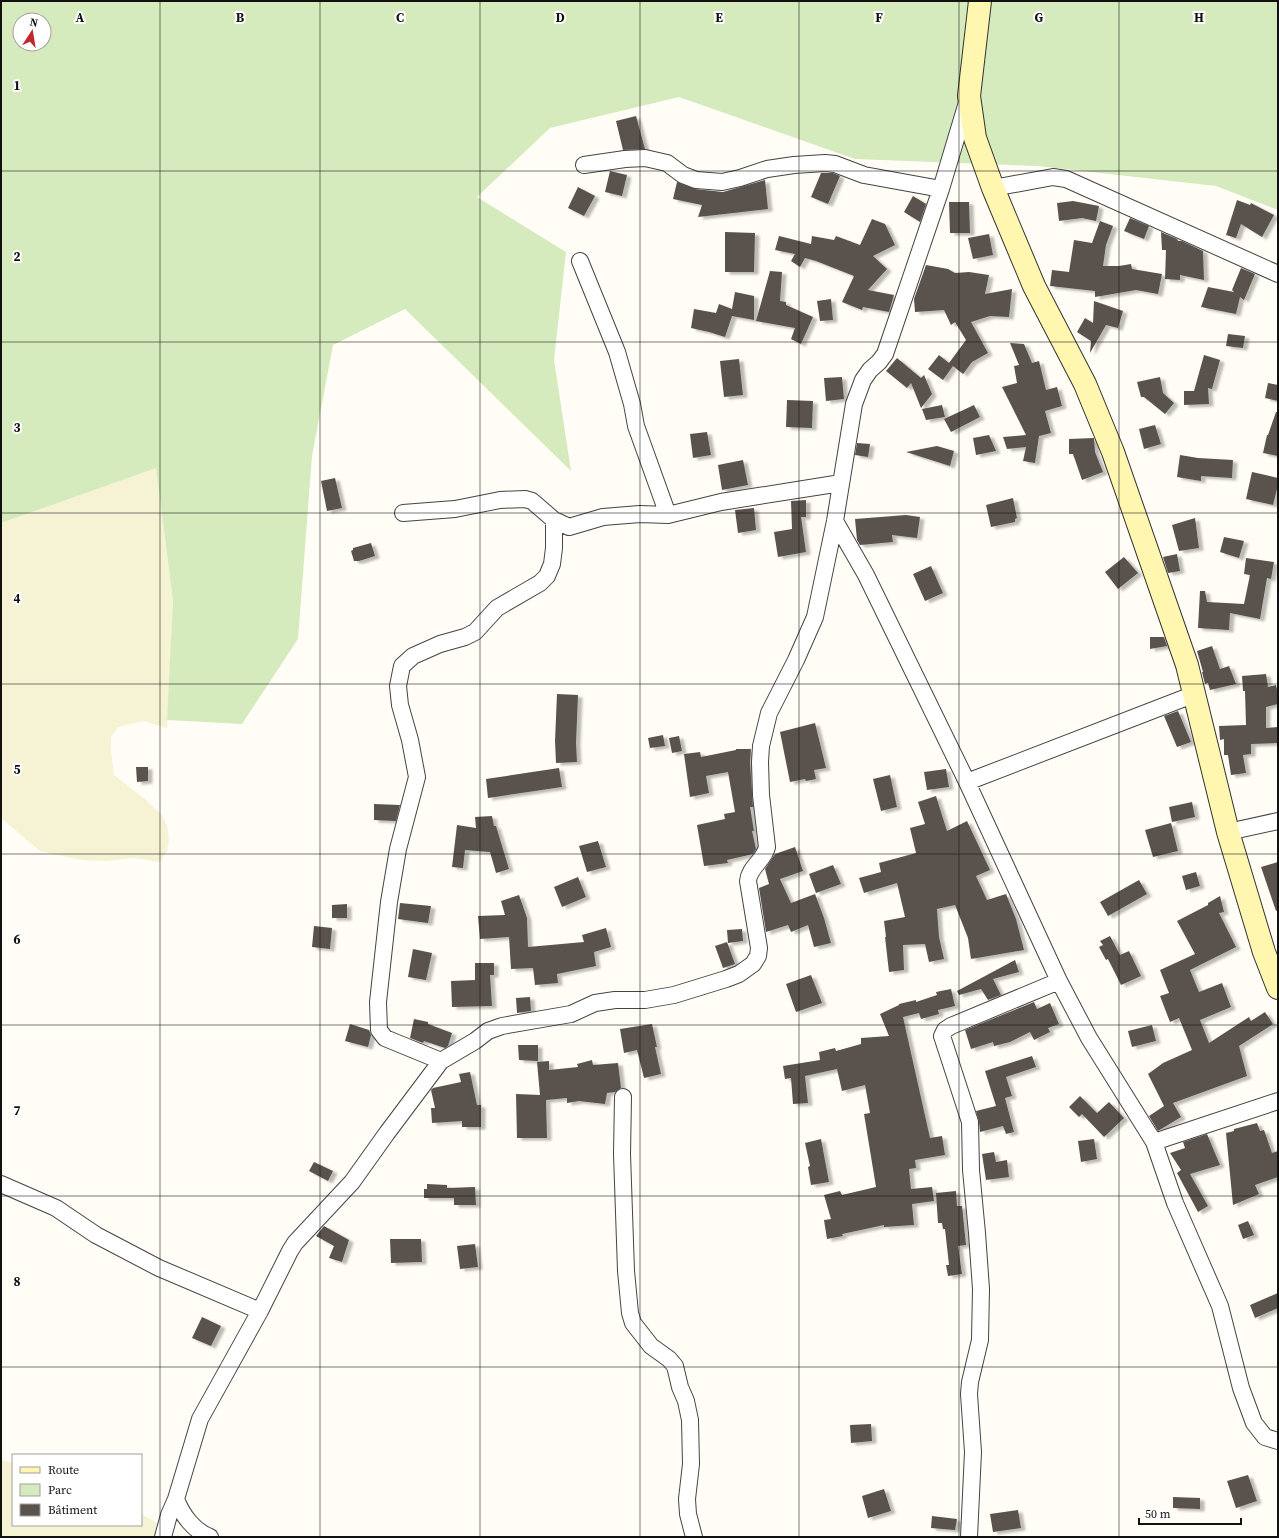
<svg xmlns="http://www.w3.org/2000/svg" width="1279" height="1538" font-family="'Source Serif 4',serif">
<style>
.farmland{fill:#f6f3d4}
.green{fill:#d5ebbd;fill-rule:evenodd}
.building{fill:#5a524d;filter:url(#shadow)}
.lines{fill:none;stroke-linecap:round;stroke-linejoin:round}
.street-casing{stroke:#444;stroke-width:18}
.secondary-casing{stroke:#333;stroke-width:24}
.street{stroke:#fff;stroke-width:16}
.secondary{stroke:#fff6b0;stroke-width:22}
.grid{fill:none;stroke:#111;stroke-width:1;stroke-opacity:0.55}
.grid-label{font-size:13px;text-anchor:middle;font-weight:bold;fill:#111;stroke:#fff;stroke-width:4;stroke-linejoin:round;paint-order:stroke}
</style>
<defs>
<filter id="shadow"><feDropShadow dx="4.5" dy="2.5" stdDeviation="1" flood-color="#0004"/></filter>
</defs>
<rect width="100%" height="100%" fill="#fffdf5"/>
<!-- farmland -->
<path class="farmland" d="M156,467L173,601L167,728L143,721L118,727L111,737V751L114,775L145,799L162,815L167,826L169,839L167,851L160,862L134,858L107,861L81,860L40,851L1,818V523Z
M1,1460L13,1463V1525H141V1514L161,1525L157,1537H1Z"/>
<!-- green -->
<path class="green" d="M1,1H1278V210L1216,186L1038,166L855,159L679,97L550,128L477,197L566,252L554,360L571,471L405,309L333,345L312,456L298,639L242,724L167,720L173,601L156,468L1,523ZM20,20H44V44H20Z"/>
<!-- building -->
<path class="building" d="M636,116L645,149L623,150L616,121Z
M610,171L627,175L622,196L605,192Z
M821,173H833L840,176L828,204L811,197Z
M765,180L768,209L698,217L702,205L673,199L677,182L695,189L723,192Z
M578,187L595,196L584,216L568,208Z
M913,196L926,204L920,222L904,212Z
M1237,200L1250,205L1251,203L1274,215L1262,237L1241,224L1236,238L1226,235Z
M1073,201L1099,206L1096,221L1082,218L1059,221L1057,203Z
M949,202H969L970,233H950Z
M1130,218L1149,226L1144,239L1124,231Z
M872,219L885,224L895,245L873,256L887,269L868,290L894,295L889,312L863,307L862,310L842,302L854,276L816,261L805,258L800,267L791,261L795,254L775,250L779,236L811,244L812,236L834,240L836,236L860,245Z
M1100,221L1113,226L1106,245L1103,266H1119L1131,264L1132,269L1162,274L1158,294L1136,290L1095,297V291L1050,286L1052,270L1069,272L1074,240L1092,243Z
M725,232L755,233L754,272H725Z
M1161,232L1177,239L1178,241H1182L1203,251L1204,280L1180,275V280L1165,279L1166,250H1162Z
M989,234L993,255L973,259L968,238Z
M926,265L948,269L955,273L969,272L989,275L985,294L1012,289L1009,317L990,316L971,322L988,353L972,362L963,374L953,366L943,380L928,369L939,355L949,363L966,340L955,322L951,325L944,310L915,312L914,299Z
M1241,268L1255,274L1244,300L1240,297L1236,314L1201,307L1208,287L1234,292L1232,290Z
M770,271L782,272L780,301L786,302V305L813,317L801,344L791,339L795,328L756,321Z
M735,292L754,296V320L732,316L725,337L709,332L691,328L694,309L716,313L719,304L732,309Z
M831,299L833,320L820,321L817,301Z
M1094,301L1123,311L1118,328L1106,325L1090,353L1091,341L1077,332L1085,318L1093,323Z
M1228,334L1245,336L1243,348L1226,346Z
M1010,343L1024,344L1032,363L1039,361L1046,390L1057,387L1062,406L1045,411L1051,433L1039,436L1035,463L1023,461L1026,447L1007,449L1003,437L1026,435L1002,387L1017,383L1014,366L1019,365Z
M1204,355L1220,360L1212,389L1208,388L1209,404L1184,405V391H1194Z
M897,358L921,378L924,375L932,394L921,408L911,383L907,388L886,371Z
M739,359L743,395L724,397L720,361Z
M842,377L844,399L826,401L824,378Z
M1160,377L1163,393L1174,403L1165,414L1144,397H1141L1137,382Z
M1268,383L1278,385V401L1265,398Z
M787,400L813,401L812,428L786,427Z
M942,405L945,417L926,420L922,409Z
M974,405L980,417L951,432L944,419Z
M1276,412H1278V456L1263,453L1267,435H1268Z
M1155,425L1161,444L1144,449L1139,429Z
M707,432L711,455L693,458L690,434Z
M989,435L996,451L976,455L973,438Z
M1094,438L1095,452L1103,472L1082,480L1073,454H1069V439Z
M857,443L870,444L868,457L855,455Z
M937,446L954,451L950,466L906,452Z
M1180,455L1198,458L1233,460L1232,478L1201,476V481L1177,477Z
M743,460L748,485L722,490L718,465Z
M1252,472L1278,478V485L1273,505L1246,499Z
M335,478L342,508L327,511L321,481Z
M1013,498L1017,518L1015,519V522L991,527L986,505Z
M806,500V517H801L806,552L778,557L774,532L792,529L791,501Z
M754,508L756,530L738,533L735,510Z
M906,515L920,517L917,538L892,535L893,542L860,545L857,540L855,519Z
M1195,518L1199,548L1179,551L1172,525Z
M1224,537L1244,541L1239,558L1220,552Z
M371,543L375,556L359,561H354L351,551L353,550V548Z
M1177,554L1180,571L1168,573L1163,557Z
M1124,557L1138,573L1118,589L1105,572Z
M1246,558L1274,562L1271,579L1267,578L1260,619L1230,613L1229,630L1198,628L1200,591H1205L1207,602L1244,604L1250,575L1244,574Z
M931,566L943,593L925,601L913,574Z
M1150,637H1164L1167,646L1150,649Z
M1212,646L1220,669L1229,666L1236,684L1210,690L1208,683L1205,684L1202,672H1203L1197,651Z
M1266,674L1268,687L1276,685L1278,694V704L1266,707V728L1278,727V743L1251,744V754L1243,755L1246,773L1231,775L1228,755H1224V739L1220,740L1219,726L1246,725L1245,691H1243L1242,676Z
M557,694L578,695L576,743L577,762L556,763L555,741Z
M1178,711L1191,742L1177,747L1164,716Z
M815,723L826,768L814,770L816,779L806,781L805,779L790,782L780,732Z
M663,735L665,746L650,748L648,738Z
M679,736L682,751L672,753L669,738Z
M736,749H751L750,762L753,807H750L754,831H752L756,849L753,854L727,860L728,863L704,866L697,825L725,819L724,814L735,812L728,772L706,776L709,793L690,797L684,754L700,752L701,757L736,750Z
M136,767H148V781L137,782Z
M559,768L562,787L488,798L486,779Z
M946,769L949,787L927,790L924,772Z
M890,775L897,807L881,811L873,779Z
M936,796L947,831L967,821L990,870L976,876L987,900L1006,894L1016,919L1024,950L971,959L968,938L955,905L937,909L939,937L944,959L929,962L925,944L903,945L904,970L889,972L885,937H886L884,921L905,917L897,883L864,893L859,878L881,872L879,863L916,853L910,828L925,824L918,802Z
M1192,802L1195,817L1172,822L1169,807Z
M374,804L400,805L396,821L374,820Z
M492,816L494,826H496L509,869L496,873L490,852L465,850L463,868L452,867L457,825L476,828L475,817Z
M1171,823L1178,851L1153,857L1145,830Z
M598,841L606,867L587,872L579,846Z
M795,847L803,871L780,879L791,903L815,894L824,918L831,943L814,947L808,925L791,932L788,925L766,932L759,888L769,884L765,869L775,854Z
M1278,862V910L1276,911L1261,867Z
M833,865L841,884L816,893L809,874Z
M1196,872L1200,886L1186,890L1182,876Z
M578,877L586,897L562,907L554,887Z
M1139,880L1147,894L1108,916L1100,902Z
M519,895L527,918L528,947L584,942L582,935L606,928L611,947L594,952L596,966L557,974L558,983L535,985L533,968L511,969L509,937L480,939L478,916L505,915L501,901Z
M1220,896L1224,912L1219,913L1236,947L1190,970L1199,992L1222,983L1231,1007L1200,1020L1209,1043L1249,1017L1251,1021L1265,1012L1273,1024L1239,1046L1247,1076L1173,1103L1181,1117L1158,1131L1149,1116L1167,1104L1164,1106L1148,1074L1163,1063L1192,1050L1179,1018L1170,1022L1160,996L1169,993L1160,970L1195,954L1177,921L1208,905V903Z
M400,903L431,906L428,923L398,919Z
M347,904V918H332V905Z
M314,926L332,928L330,949L312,947Z
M742,929L743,941L728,943L727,930Z
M1110,936L1120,955L1129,951L1141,976L1121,985L1108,959L1106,960L1099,947L1103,945L1100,941Z
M727,942L735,964L723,968L715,946Z
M413,949L432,953L426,980L408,977Z
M1015,960L1019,972L993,979L1001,995L988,1000L981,989L959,995L957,991Z
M475,963H494V975H490L492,1006L452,1007L451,981L475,980Z
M811,975L822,1003L796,1012L786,984Z
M951,989L955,1006L938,1010L939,1014L921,1019L919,1013L903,1017L930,1138L942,1136L945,1155L915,1160L916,1168L909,1169L911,1189L932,1187L934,1201L912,1204L914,1225L884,1227V1225L842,1234L843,1236L827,1239L824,1220L831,1219L824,1195L840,1191L842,1195L876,1187L864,1114L870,1113L865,1085L842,1091L837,1069L805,1076L808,1103L793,1104L791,1078L785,1079L783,1066L820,1060L819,1052L835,1048L836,1051L861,1044V1038L889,1036L880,1014L899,1005V1004L916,1000V1002L937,995L936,992Z
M530,997L531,1011L517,1013L516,998Z
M1034,1002L1037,1009L1050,1003L1059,1024L1048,1028L1050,1032L1034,1040L1030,1032L1010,1042L994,1046L993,1042L971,1049L965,1030Z
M414,1019L428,1022V1024L452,1033L448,1046L445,1048L424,1041L423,1043L410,1038Z
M350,1024L369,1030L371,1035L368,1047L345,1041Z
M652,1024L657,1047H655L661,1074L644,1078L637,1050L624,1053L620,1029Z
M1152,1025L1156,1041L1132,1047L1128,1031Z
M518,1045H538V1061L519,1060Z
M1032,1056L1036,1067L1006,1077L1012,1096L1005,1098L1014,1132L1006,1134L1003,1126L980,1132L979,1122L976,1111L996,1106L985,1071Z
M592,1060L593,1065L618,1063L621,1088L615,1092L607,1093L605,1104L579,1101L567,1103V1098L546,1100L547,1138H517L516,1094L540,1095L537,1062L549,1061V1070L578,1067L577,1064Z
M470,1072L477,1105H481V1127H462V1121L432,1123L431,1108H435L431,1090L433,1088L461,1082L459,1074Z
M1080,1096L1097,1113L1109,1102L1124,1118L1104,1137L1082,1114L1079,1117L1069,1107Z
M1257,1123L1260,1131L1264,1130L1272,1153L1278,1151V1177L1255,1185L1259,1194L1233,1205L1226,1133L1234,1131V1129Z
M1207,1134L1220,1165L1190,1174L1208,1206L1198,1212L1177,1173L1181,1170L1170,1153L1185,1148L1183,1142Z
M821,1139L829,1182L811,1185L808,1167L810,1166L805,1143Z
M1094,1139L1097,1159L1081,1162L1078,1141Z
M994,1152L996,1162L1007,1160L1009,1177L986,1180L982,1154Z
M314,1162L333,1171L328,1181L309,1171Z
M427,1184L447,1185V1188L475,1187L476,1205H454V1198H424V1189H427Z
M956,1191L957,1206H962L966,1245L958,1246L962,1274L948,1276L946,1265H949L945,1229H943L942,1223H938L936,1193Z
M1248,1221L1254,1235L1243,1239L1238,1225Z
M324,1226L349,1240L342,1262L329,1258L334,1246L316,1236Z
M390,1239H421L422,1262L391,1263Z
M475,1244L478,1267L460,1269L457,1246Z
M1278,1293V1308L1255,1318L1250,1305Z
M202,1317L221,1326L211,1346L192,1338Z
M871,1424L872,1441L851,1443L850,1425Z
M1248,1475L1257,1501L1236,1508L1227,1481Z
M884,1489L891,1511L868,1518L862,1496Z
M1173,1497L1200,1498V1509L1173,1508Z
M1018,1510L1021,1528L993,1532L990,1514Z
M932,1516L957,1519L955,1530L931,1528Z"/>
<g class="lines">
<defs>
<path id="street" d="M584,165L625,159L645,158L667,163L683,175L696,180L722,182L740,178L767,169L794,165L825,163L835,164L864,175L941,189
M993,188L1053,177L1066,179L1278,274
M580,261L617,352L632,404L636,426L668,515
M403,513L455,509L500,500L525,499L532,501L554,520L569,527L603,517L640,514L668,515L721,502L841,483
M835,521L866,575L967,782L1059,981L1089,1038L1154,1142L1175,1203L1220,1306L1241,1388L1254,1423L1265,1437L1278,1441
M967,782L1195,694
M1228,832L1278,821
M441,1061L385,1038L379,1030L378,1002L389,902L398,849L417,777L410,740L400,705L398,686L402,666L413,656L440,644L465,637L475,632L497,608L540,583L547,576L552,564L554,548V520
M623,1097L622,1154L626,1271L630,1313L633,1323L651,1346L669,1359L675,1366L680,1387L686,1401L690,1420L691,1464L687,1499L688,1514L694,1537
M1154,1142L1278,1101
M1,1184L56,1208L96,1235L159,1268L260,1311
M163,1537L169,1515L176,1499
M210,1537C194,1531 182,1515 176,1499L200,1419L260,1311L290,1251L295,1243L352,1182L387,1133L441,1061L475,1041L488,1031L502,1026L571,1014L595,1003L615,1000H645L674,995L726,979L739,974L753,964L758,956L759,948L748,881C749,867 764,861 767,847L761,795L760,762L761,746L769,713L796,660L815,617L835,521L854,404L863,380L870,370L879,362L885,354L941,189L968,99
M969,1537L973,1452L969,1394L970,1382L980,1340L981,1289L977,1233L971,1170L970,1122L942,1036L945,1030L951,1026L1059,981"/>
<path id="secondary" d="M980,1L969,96L975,138L993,188L1034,286L1085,384L1113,452L1187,665L1228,832L1264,952L1278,988"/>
</defs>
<!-- street casing -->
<use href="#street" class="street-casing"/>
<!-- secondary casing -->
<use href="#secondary" class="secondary-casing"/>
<!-- street -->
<use href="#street" class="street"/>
<!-- secondary -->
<use href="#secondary" class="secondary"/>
</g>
<!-- grid -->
<path class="grid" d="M160,1V1537M320,1V1537M480,1V1537M640,1V1537M799,1V1537M959,1V1537M1119,1V1537M1,171H1278M1,342H1278M1,513H1278M1,684H1278M1,854H1278M1,1025H1278M1,1196H1278M1,1367H1278"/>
<g class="grid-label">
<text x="80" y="22">A</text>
<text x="240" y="22">B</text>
<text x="400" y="22">C</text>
<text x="560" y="22">D</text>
<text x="719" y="22">E</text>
<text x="879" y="22">F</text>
<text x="1039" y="22">G</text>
<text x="1199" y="22">H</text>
<text x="17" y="90">1</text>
<text x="17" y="261">2</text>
<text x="17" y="432">3</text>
<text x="17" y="603">4</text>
<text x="17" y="774">5</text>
<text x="17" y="944">6</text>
<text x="17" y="1115">7</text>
<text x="17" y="1286">8</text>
</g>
<!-- border -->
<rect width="1279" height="1538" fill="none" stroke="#111111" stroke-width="4"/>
<!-- legend -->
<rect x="12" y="1454" width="130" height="72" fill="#ffffff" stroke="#a0a0a0"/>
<rect x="20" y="1467" width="20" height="6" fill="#fff6b0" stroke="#a0a0a0"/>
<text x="48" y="1474" font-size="12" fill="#111111">Route</text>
<rect x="20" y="1484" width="20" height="12" fill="#d5ebbd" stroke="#a0a0a0"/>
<text x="48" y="1494" font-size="12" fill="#111111">Parc</text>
<rect x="20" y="1504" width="20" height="12" fill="#5a524d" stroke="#a0a0a0"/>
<text x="48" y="1514" font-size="12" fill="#111111">Bâtiment</text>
<!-- north arrow -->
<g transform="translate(32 32) rotate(12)"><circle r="19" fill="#ffffff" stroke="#a0a0a0"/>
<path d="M0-3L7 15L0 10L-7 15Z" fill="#c4262e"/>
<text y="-6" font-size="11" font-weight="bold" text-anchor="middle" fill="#111111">N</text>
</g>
<!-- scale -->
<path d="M1139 1518v6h102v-6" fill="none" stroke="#111111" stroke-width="2"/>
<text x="1145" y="1518" font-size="12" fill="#111111" stroke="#ffffff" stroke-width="3" paint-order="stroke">50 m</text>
</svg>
